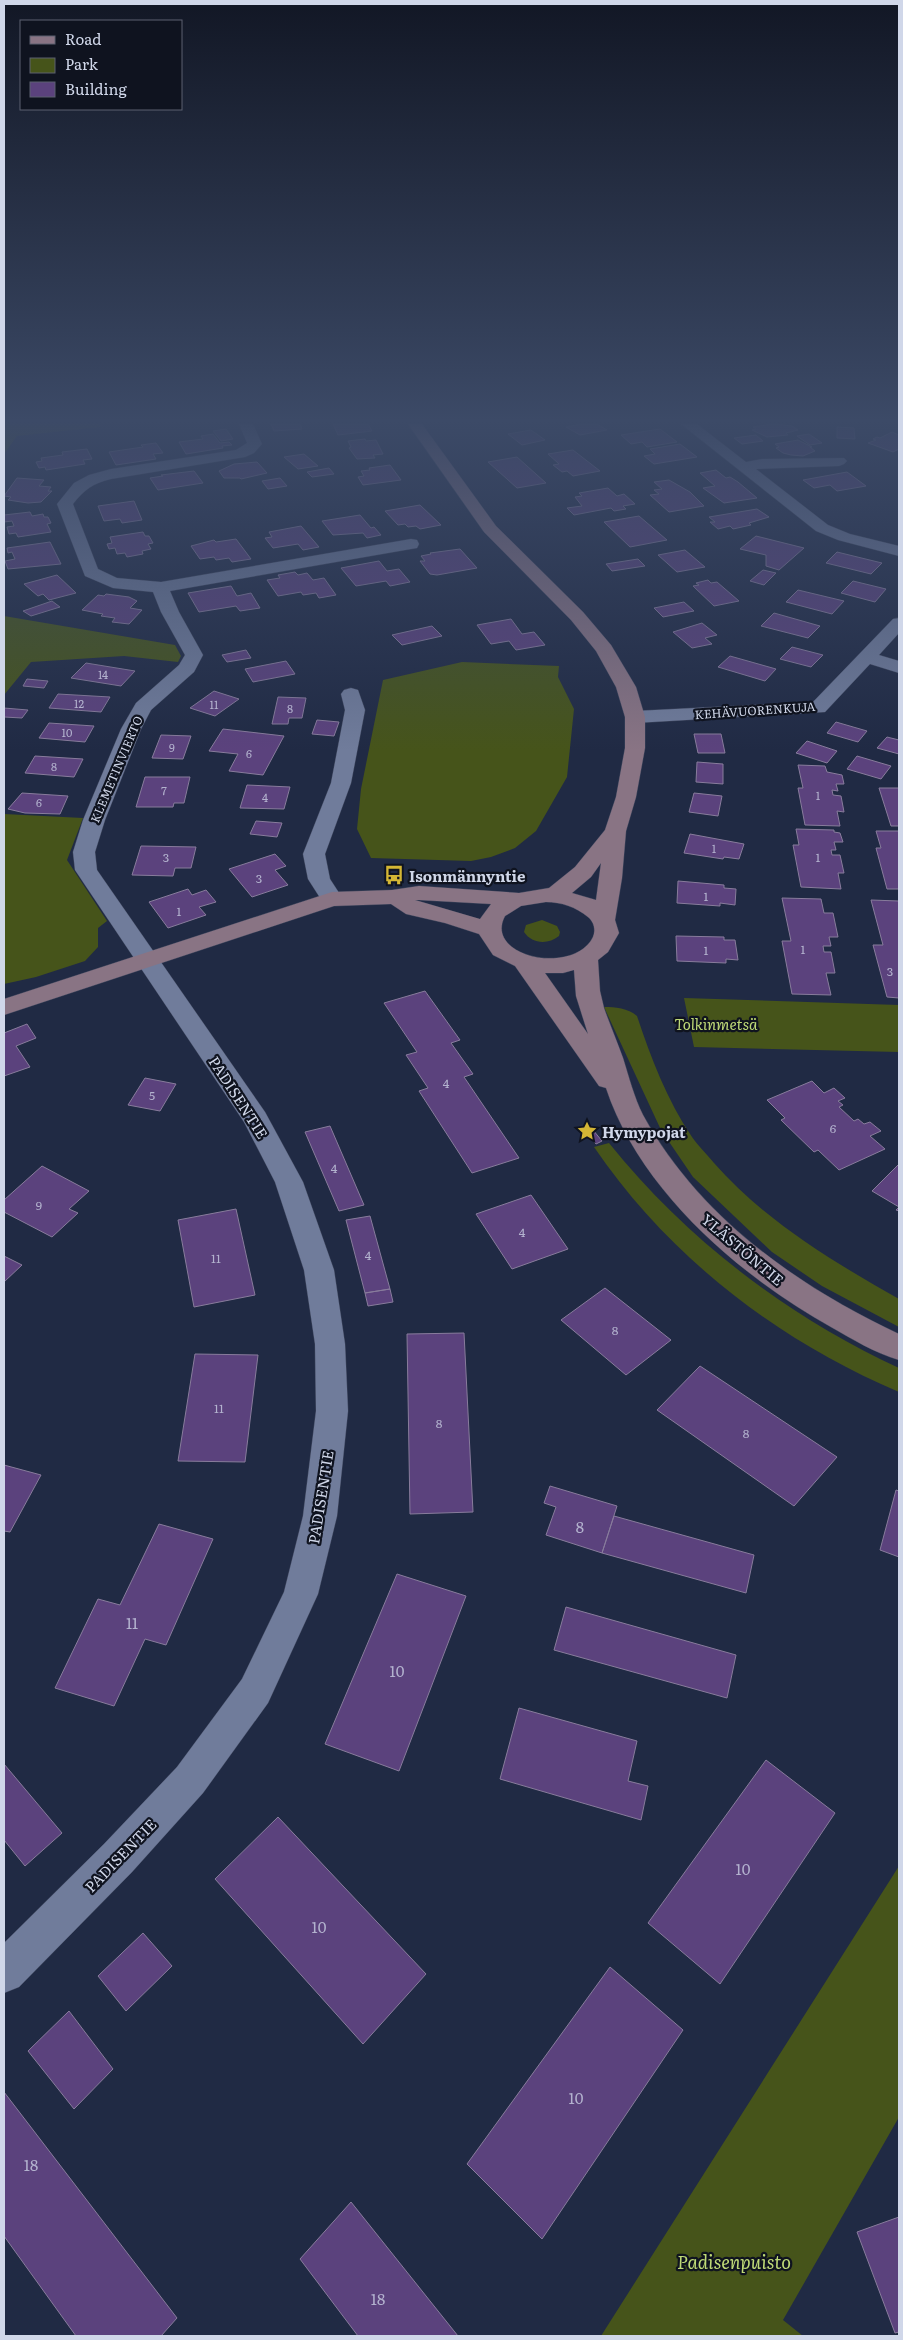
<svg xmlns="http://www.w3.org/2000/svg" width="903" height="2340" font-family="Literata,serif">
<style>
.green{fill:#46541a}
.building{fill:#5b427d;stroke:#887c9c}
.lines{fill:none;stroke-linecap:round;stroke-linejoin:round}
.street-casing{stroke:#3d455c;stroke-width:1}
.secondary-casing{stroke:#3d455c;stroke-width:1}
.street{fill:#707c9b;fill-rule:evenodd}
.secondary{fill:#897484;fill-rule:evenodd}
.labels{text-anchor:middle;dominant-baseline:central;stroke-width:4.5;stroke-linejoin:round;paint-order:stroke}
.far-number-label{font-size:11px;fill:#b3b2ce}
.far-street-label{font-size:12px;fill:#d0d7e9;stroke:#0f131f}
.number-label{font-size:12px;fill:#b3b2ce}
.poi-label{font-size:15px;font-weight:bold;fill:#d0d7e9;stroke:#0f131f;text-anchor:start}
.park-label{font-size:15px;font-style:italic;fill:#bfda77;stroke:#0f131f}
.street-label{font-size:15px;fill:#d0d7e9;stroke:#0f131f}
.near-number-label{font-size:15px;fill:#b3b2ce}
.near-park-label{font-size:18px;font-style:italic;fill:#bfda77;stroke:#0f131f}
</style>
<rect width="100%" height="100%" fill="#202a44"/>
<!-- green -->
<path class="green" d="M4,424H99L100,427L17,436L4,454Z
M4,616L175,645L181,656L178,662L124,656L31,662L4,695Z
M462,662L559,666L558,677L574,709L567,777L536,831L515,848L491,857L471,861L371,858L357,829L361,789L383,680Z
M4,814L83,818L67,860L107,921L98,928V947L85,961L36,977L4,984Z
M542,920L557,926L560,932L559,936C548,945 532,944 524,932L526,925Z
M684,998L899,1005V1052L694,1047Z
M604,1007C615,1007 628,1008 637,1016C651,1058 667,1100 692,1137C698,1146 707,1154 714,1163C765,1221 832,1261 899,1299V1327L822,1286L772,1252L693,1177L661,1130Z
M609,1143C686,1239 787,1316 899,1368V1392C777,1340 669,1257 594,1147Z
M899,1866V2117L783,2320L803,2336H601Z"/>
<!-- building -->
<path class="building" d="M271,424H300L302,429L274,431Z
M333,424H368L372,431L338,435Z
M582,424H597L607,430L580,435L566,427Z
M773,424L792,426L798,430L786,433L788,435L767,437L752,430L756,429L753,427Z
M837,427L854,428L855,439L837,438Z
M226,429L233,439L221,441L213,431Z
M660,429L677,442L647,447L642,442L631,444L621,435Z
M531,430L545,440L522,445L508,434Z
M892,432L899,435V449L893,452L868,443L876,440L873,439L877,437L880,438Z
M213,434L220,443L229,442L232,445L222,446L223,448L186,454L179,442L203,439L201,436Z
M809,434L822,443L810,445L797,436Z
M756,435L763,441L742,444L734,438Z
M365,439L366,441L376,440L383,454L373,455L375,458L357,459L349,448L351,447L348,441Z
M798,440L812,447H810L815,451L803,456L791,455L783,453L776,448L779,447L775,444Z
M156,443L163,453L153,454L156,459L116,465L109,452L143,447L141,445Z
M680,444L697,457L654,464L644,456L655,454L650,449Z
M87,449L92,459L83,460L85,464L46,470L45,467L39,468L36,462L42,461L41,458L63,455L62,452Z
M573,450L600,471L573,476L567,471L562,472L553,465L559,464L548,454Z
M304,454L318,466L298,469L284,457Z
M517,457L546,483L517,488L488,462Z
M257,462L267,473L241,479L240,478H224L219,471L234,464Z
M390,465L401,480L363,485L358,477L364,476L361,471L370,470L369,468Z
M329,468L334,474L312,477L307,472Z
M716,470L726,478L730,477L738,482L757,498L724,503L703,488L715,486L700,473Z
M194,471L203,483L158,490L150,478L163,476L161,475Z
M847,472L866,486L837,491L830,485L814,488L803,480Z
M17,478L44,480L39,486L51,487L48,491H52L41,502L28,503L8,500L11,497L4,496Z
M280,478L287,486L268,489L262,481Z
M669,480L690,492L704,506L669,512L650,495L659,494L654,490L662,489L654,482Z
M608,488L617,496L624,494L635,504L623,506L626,509L614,511L611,508L574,515L567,508L582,506L575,497L582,496L579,493Z
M134,501L142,520L122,523L120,519L104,521L98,506Z
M420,505L441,525L420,529L416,526L408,527L405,524L398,525L385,511Z
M757,509L769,517L749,523L751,525L733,529L730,526L718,529L710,522H715L709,517Z
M30,512L32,516L43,514L44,517H48L51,523L47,524L51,532L18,537L16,533L9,534L7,527L14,526L12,521L4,522V515Z
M360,515L371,528L374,527L381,535L367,538L363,533L333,535L322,521Z
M639,516L667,540L630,547L604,522Z
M301,526L319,547L303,550L298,544L273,548L265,538L272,537L269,532Z
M143,532L145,536H149L153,543L148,544L151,549L142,551L143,554L127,557L125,553L117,554L115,548L109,549L107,544L112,543L110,537Z
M756,536L804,548L779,570L766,566V555L740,549Z
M236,539L251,559L232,562L229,558L216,560L214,557L200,559L191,546L214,540L216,542Z
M50,542L61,564L8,569L5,561L15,559L12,552L8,553L7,548Z
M460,549L477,568L437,575L430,574L420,561H425L421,556L431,554L430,553Z
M685,550L705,567L677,572L658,555Z
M837,552L882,563L871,574L826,563Z
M638,559L645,566L612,571L606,564Z
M379,561L387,571L399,569L410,582L390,586L386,581L356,586L341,568Z
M763,570L776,573L764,585L750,581Z
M295,572L298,575L307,573L313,580L324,578L336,595L319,598L316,593L303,595L301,592L278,596L267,580L280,578L278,575Z
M57,575L76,593L49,600L43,594L38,596L24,584Z
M708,580L711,583L717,582L739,601L714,606L693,586L699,585L696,583Z
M853,581L886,589L875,602L841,593Z
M231,586L237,596L251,593L260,608L240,611L236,606L199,612L188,593Z
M798,590L844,601L832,614L786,602Z
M106,594L129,597L137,601L130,608L142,610L129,624L112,622L115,618L101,616L103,614L82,610L98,595L104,596Z
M52,601L60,607L31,616L23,611Z
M684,602L694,611L663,617L654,608Z
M774,613L820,626L808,638L761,626Z
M511,619L522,634L534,632L545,645L516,650L509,641L491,644L477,625Z
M702,623L717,635L705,638L712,644L692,648L673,632Z
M432,626L442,636L402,645L392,635Z
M792,647L823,655L811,667L780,659Z
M246,650L251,658L227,662L222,655Z
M730,656L776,669L765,681L718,667Z
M286,661L295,674L253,682L245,669Z
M86,663L135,671L121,686L71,678Z
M27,679L48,681L44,688L23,686Z
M214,691L239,699L215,716L190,708Z
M58,694L110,697L101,712L49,708Z
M278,697L306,698L302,718H289L288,724H272Z
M4,708L28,710L22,718L4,717Z
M317,720L339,722L334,736L312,734Z
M836,722L867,731L858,742L827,733Z
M49,723L94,726L85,742L39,738Z
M223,729L284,736L263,775L229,771L238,754L209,751Z
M694,734H721L725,753H698Z
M161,735L191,736L183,759L152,758Z
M887,737L899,740V754L877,748Z
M807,741L837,751L827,763L796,753Z
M35,756L83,759L74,777L25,773Z
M857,756L891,766L881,779L847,769Z
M697,762L723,764V784L696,782Z
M798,765L825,766L827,772L842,775L844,784H836L838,791L832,790L833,795L841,796L844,812L837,811L840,826L805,825L798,788H803Z
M145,777H190L184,803H174L173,807H136Z
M247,785L290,787L284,809L240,808Z
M879,788H899V826H891Z
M22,793L68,796L60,814L25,813L8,809Z
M694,793L722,796L718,816L689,812Z
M256,821L282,823L277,837L250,834Z
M796,829L834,830V832L840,833L843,842H834L836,850H831L832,855H840L844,873H838L841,889L801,887L793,845H799Z
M876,831H899V889H887L876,848H881Z
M690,834L744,844L739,859L724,857L723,859L684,853Z
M141,846L196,847L191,868H175L173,876L132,875Z
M275,854L286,866L275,870L288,885L252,897L229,869Z
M678,881L724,885V888L736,889L735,905L720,903V906L677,903Z
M188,889L192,895L206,890L216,902L199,907L206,915L168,928L149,902Z
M782,898L821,899L824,913H833L838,937H829L831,946H823L824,952H831L835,973H826L831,995L792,994L782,941H791Z
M871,900L899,901V998L887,997L873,945H883Z
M676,936L724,937V940H735L738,960L726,959V963L677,961Z
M425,991L460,1040L451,1043L473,1074L464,1077L519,1158L472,1173L419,1091L428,1088L406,1055L417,1052L384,1003Z
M27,1024L36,1038L16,1046L30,1067L4,1076V1033Z
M145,1078L176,1084L160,1111L128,1105Z
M812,1081L824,1093L834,1088L845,1098L838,1101L843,1105L839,1107L854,1121L858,1119L864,1124L870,1122L881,1131L870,1136L885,1149L839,1170L818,1150L814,1152L781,1120L785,1118L767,1100Z
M330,1126L364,1205L339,1211L305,1132Z
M593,1130L602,1141L596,1144L586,1133Z
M899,1164V1211L896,1210L899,1207L872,1191Z
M42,1166L89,1191L69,1209L78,1213L52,1237L4,1212V1200Z
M531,1195L568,1249L512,1269L476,1214Z
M236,1209L255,1295L194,1307L178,1220Z
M370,1216L390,1289L365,1293L346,1220Z
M4,1256L22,1265L4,1282Z
M605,1288L671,1340L626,1375L561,1320Z
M390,1289L393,1302L368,1306L365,1293Z
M464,1333L473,1512L410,1514L407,1334Z
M195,1354L258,1355L245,1462L178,1461Z
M700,1366L837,1457L794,1506L657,1410Z
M4,1465L41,1475L10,1532L4,1531Z
M550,1486L617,1506L602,1553L546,1535L556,1507L544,1503Z
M896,1490L899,1491V1557L880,1550Z
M614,1516L754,1555L746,1593L602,1553Z
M159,1524L213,1539L166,1645L145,1639L114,1706L55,1688L98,1599L120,1605Z
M397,1574L466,1596L399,1771L325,1744Z
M566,1607L736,1655L727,1698L554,1650Z
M519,1708L637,1741L628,1781L648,1786L641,1820L500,1779Z
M766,1760L835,1813L720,1984L648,1923Z
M4,1764L62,1833L25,1866L4,1840Z
M278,1817L426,1974L363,2044L215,1879Z
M143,1933L172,1966L126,2011L98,1976Z
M610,1967L683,2030L542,2239L467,2164Z
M69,2011L113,2069L74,2109L28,2051Z
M4,2092L177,2318L161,2336H76L4,2236Z
M351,2202L458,2336H358L300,2259Z
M899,2217V2332L895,2333L857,2232Z"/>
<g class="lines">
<defs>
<path id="street" d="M239,424H253L262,444L254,453L245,457L111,479C93,483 84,490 73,504L98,569L117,578L161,582L411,539L417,540L419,544L417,548L411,549L170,591L179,612L203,655L194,672L151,710L141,729L105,820L95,852L97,870L265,1112L303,1182L334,1270L345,1344L348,1411L337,1516L318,1594L268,1703L203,1793L132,1872L19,1987L4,1993V1943L104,1844L177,1767L242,1679L284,1592L303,1516L316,1411L315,1344L304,1270L275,1182L244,1122L75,870L73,852L83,820L121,729L136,703L179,665L185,655L161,612L153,592L113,588L85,576L57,504L74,483L89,475L111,469L236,450L247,443Z
M681,424H697L746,462L762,459L844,458L847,461L844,464L839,466L756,469L828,525L850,534L899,546V556L838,540L816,531Z
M899,618V633L879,655L899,661V673L870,664L825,712L635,723L628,721L625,717L628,713L635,711L813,702L893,619Z
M351,688L358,690L365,710L351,783L325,854L330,879L343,899L340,904L332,906L324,904L308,879L303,854L331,783L345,710L341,694L344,690Z"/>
<path id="secondary" d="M408,424H422L496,526L583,612L611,645L636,687L645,717V748L636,797L626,831L622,878L615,920L619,933L608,952L598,960L600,991L604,1008C610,1025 617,1041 623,1058C629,1077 634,1097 643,1115C699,1217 797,1286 899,1334V1360C875,1353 852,1339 831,1327C740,1276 640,1191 606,1088L599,1086L515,966L493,955L479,934L445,923L406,914L391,904L334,906L4,1015V999L332,892L392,890L419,886L519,893L549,888L575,867L605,830L616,797L625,748V717L616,687L596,651L571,620L484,532ZM601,863L596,900L572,893L591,877ZM415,900H419L491,904L480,919ZM546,902C561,902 576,907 588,917C594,922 596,930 593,937C574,976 483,957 505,916L521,906ZM574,970L576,996L588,1034L545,973H563Z"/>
</defs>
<!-- street casing -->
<use href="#street" class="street-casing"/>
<!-- secondary casing -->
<use href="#secondary" class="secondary-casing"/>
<!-- street -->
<use href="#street" class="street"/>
<!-- secondary -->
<use href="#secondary" class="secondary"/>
</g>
<!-- sky -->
<linearGradient id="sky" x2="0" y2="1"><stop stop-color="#121725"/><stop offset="0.56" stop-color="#3c4a67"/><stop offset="1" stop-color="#3c4a67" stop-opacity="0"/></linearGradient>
<rect width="903" height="751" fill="url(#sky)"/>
<!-- icons -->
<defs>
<symbol id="bus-bare" viewBox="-9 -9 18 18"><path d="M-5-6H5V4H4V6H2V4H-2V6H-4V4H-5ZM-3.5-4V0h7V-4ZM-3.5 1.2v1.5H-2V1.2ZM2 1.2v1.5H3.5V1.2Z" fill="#d4b635" stroke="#0f131f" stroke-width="2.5" paint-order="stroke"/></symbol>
<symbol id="sight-bare" viewBox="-9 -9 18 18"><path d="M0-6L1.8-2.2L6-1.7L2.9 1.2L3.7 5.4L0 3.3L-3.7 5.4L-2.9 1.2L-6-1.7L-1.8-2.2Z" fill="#d4b635" stroke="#0f131f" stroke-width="2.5" paint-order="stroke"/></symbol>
</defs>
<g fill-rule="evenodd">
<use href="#bus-bare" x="380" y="861" width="28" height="28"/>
<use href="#sight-bare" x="573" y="1117" width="28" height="28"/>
</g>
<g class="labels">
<!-- far-number labels -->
<g class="far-number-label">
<text x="103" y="674">14</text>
<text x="79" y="703">12</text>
<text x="214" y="704">11</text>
<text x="290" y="708">8</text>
<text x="67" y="732">10</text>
<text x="172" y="747">9</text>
<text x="249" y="753">6</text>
<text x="54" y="766">8</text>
<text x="164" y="790">7</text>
<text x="818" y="795">1</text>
<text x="265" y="797">4</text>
<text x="39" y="802">6</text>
<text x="714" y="848">1</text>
</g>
<!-- far-street labels -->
<g class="far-street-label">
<text transform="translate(755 710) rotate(-4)">KEHÄVUORENKUJA</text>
<text transform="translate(116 769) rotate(-67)">KLEMETINVIERTO</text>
</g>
<!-- number labels -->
<g class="number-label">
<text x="166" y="857">3</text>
<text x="818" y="857">1</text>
<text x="259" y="878">3</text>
<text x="706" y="896">1</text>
<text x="179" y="911">1</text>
<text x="803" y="949">1</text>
<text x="706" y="950">1</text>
<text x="890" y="971">3</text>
<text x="446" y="1083">4</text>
<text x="152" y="1095">5</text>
<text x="833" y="1128">6</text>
<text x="334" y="1168">4</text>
<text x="39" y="1205">9</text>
<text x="522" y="1232">4</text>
<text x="368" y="1255">4</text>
<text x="216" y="1258">11</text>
<text x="615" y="1330">8</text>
<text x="219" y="1408">11</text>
<text x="439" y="1423">8</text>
<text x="746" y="1433">8</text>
</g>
<!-- poi labels -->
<g class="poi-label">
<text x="409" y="875">Isonmännyntie</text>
<text x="602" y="1131">Hymypojat</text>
</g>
<!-- park labels -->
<g class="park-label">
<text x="716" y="1023">Tolkinmetsä</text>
</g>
<!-- street labels -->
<g class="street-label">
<text transform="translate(239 1097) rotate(57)">PADISENTIE</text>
<text transform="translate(743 1249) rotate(40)">YLÄSTÖNTIE</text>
<text transform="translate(320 1497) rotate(-81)">PADISENTIE</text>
<text transform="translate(120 1855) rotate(-46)">PADISENTIE</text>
</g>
<!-- near-number labels -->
<g class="near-number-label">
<text x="580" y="1526">8</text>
<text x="132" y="1622">11</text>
<text x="397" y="1670">10</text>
<text x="743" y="1868">10</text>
<text x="319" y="1926">10</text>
<text x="576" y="2097">10</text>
<text x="31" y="2164">18</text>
<text x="378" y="2298">18</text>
</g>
<!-- near-park labels -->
<g class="near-park-label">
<text x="734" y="2261">Padisenpuisto</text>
</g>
</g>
<!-- border -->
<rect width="903" height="2340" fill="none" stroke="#d0d7e9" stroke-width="10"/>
<!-- legend -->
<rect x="20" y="20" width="162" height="90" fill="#0f131f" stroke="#5c6170"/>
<rect x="30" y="36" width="25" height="8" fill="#897484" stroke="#5c6170"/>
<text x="65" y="45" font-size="15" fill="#d0d7e9">Road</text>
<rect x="30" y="58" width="25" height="15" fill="#46541a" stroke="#5c6170"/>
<text x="65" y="70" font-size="15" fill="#d0d7e9">Park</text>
<rect x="30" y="82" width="25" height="15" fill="#5b427d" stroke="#5c6170"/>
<text x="65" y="95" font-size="15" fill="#d0d7e9">Building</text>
</svg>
